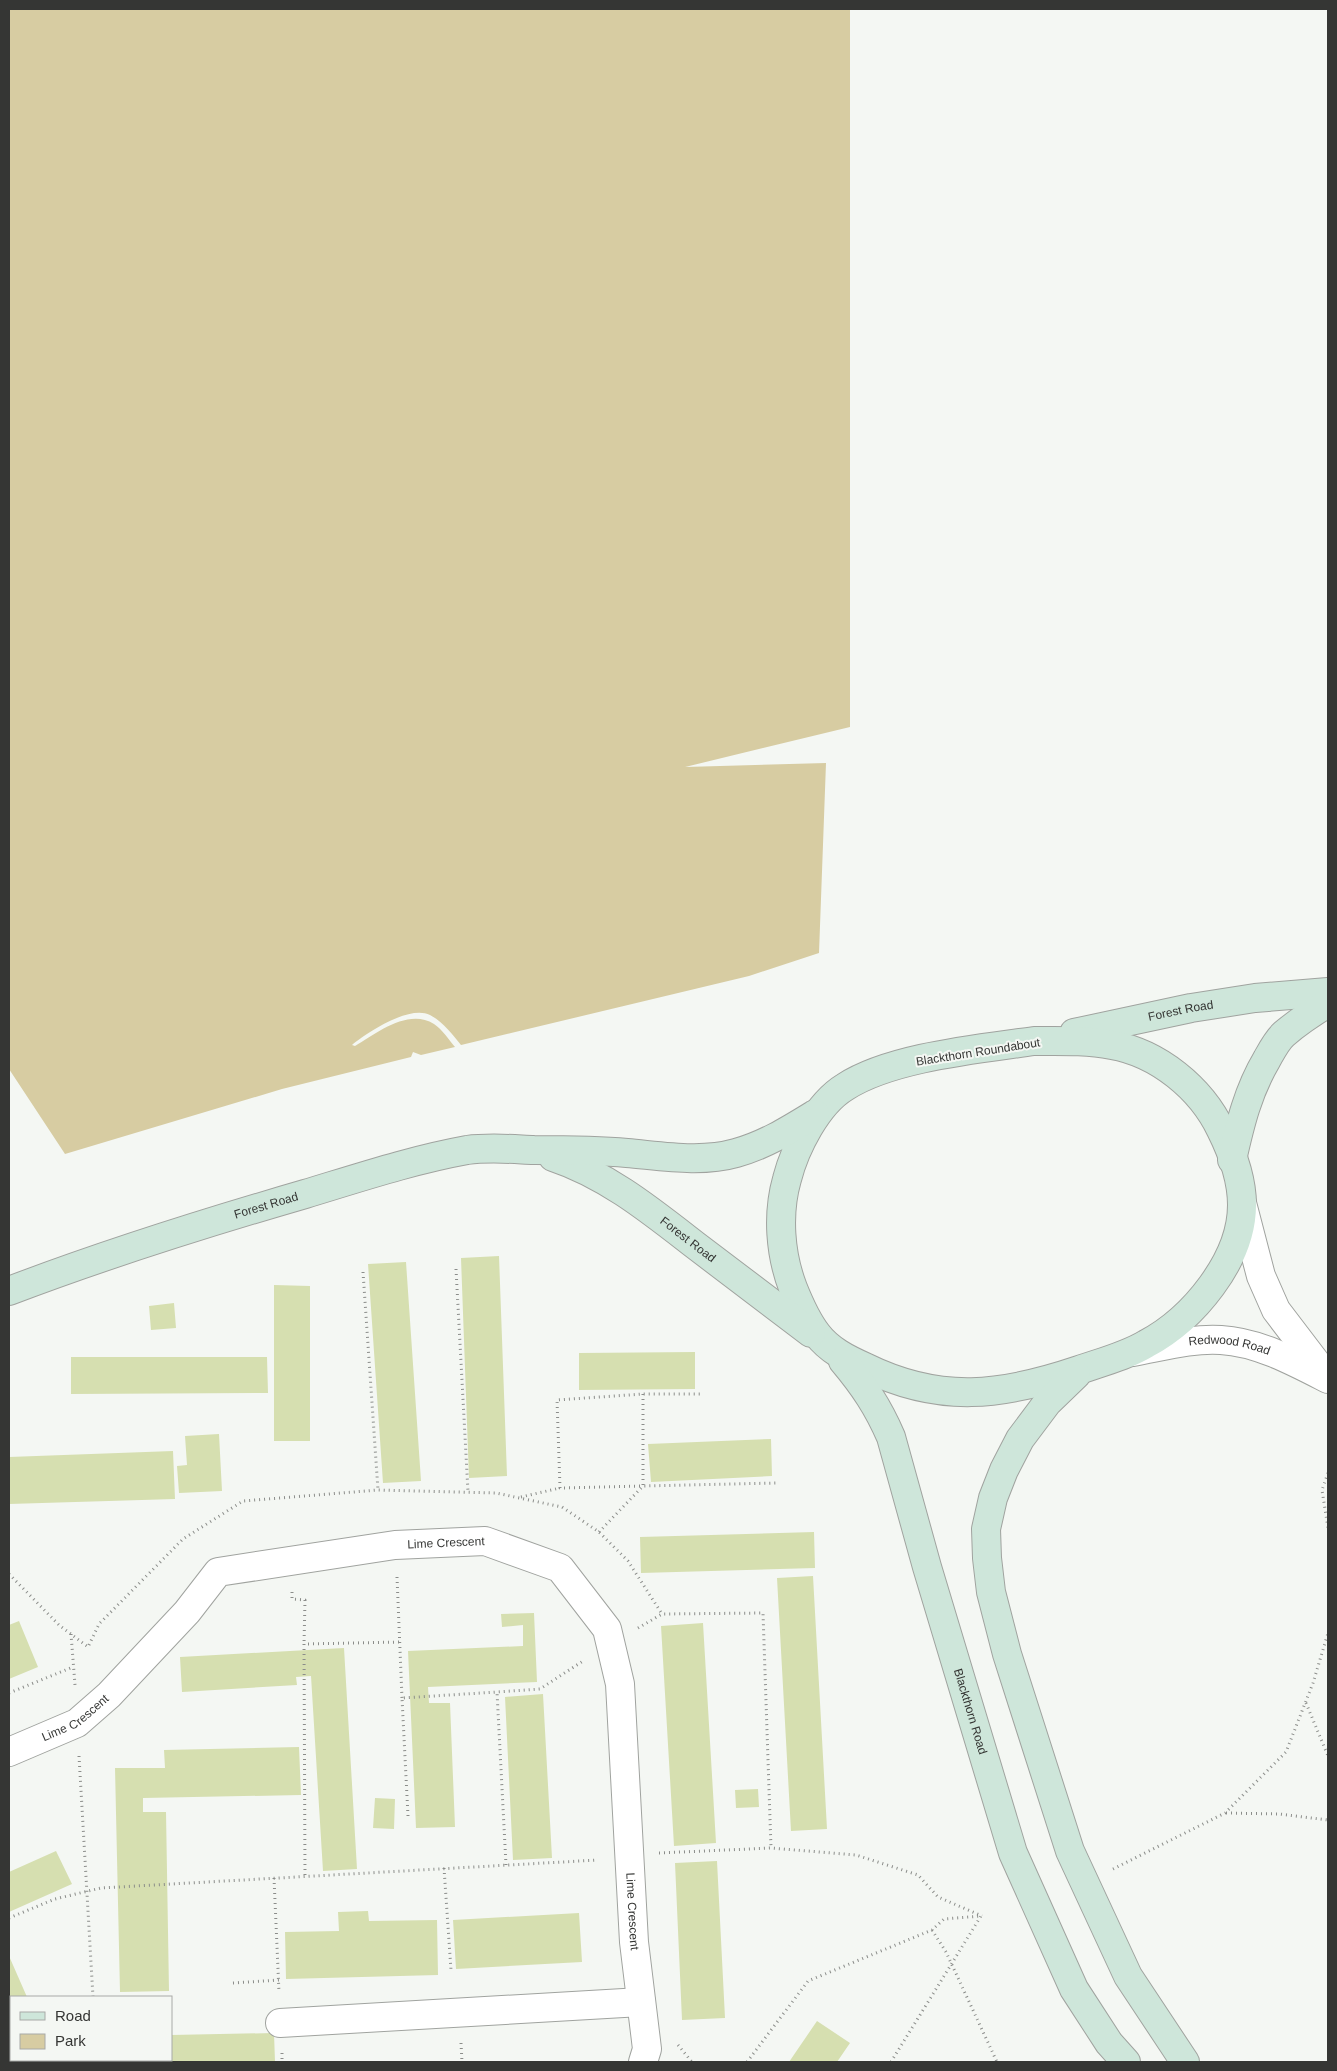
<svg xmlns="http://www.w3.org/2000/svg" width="1337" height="2071" font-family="Helvetica,sans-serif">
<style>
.green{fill:#d7cca2}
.building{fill:#d6dfb0}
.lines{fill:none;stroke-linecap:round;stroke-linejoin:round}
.street-casing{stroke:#a0a39f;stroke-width:30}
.secondary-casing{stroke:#a0a39f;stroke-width:30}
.path{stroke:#8b8d8a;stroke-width:3;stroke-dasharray:1 4;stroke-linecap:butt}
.street{stroke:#fff;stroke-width:28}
.secondary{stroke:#cee6da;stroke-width:28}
.labels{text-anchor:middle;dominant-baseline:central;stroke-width:4;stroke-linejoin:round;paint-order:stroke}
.street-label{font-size:12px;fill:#353634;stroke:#f4f7f3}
</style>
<rect width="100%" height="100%" fill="#f4f7f3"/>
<!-- green -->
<path class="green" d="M9,9H850V727L685,767L826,763L819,953L749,976L461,1045C452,1034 443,1022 430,1015C409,1005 368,1032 352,1045L355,1046C377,1033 408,1008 434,1024C442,1029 449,1040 455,1047L421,1055L413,1052L411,1057L282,1089L65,1154L9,1069Z"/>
<!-- building -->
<path class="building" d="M499,1256L507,1476L469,1478L461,1258Z
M406,1262L421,1481L383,1483L368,1264Z
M274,1285L310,1286V1441H274Z
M174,1303L176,1328L151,1330L149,1306Z
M695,1352V1389L579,1390V1353Z
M71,1357H267L268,1393L71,1394Z
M219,1434L222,1491L179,1493L177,1466L187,1465L185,1436Z
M771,1439L772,1476L651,1482L648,1444Z
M173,1451L175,1499L9,1504V1457Z
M814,1532L815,1568L641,1573L640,1537Z
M813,1576L827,1829L791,1831L777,1578Z
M534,1613L537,1682L428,1687L429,1703H450L455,1827L416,1828L408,1651L523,1646V1625L502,1627L501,1614Z
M19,1621L38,1667L9,1679V1625Z
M703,1623L716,1843L674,1846L661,1626Z
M344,1648L357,1869L323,1871L311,1676L296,1677L297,1685L182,1692L180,1657Z
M543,1694L552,1858L513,1860L505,1697Z
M299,1747L301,1795L143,1798V1812H166L169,1991L120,1992L115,1768H165L164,1750Z
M758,1789L759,1807L736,1808L735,1790Z
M375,1798L395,1799L394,1829L373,1828Z
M56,1851L72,1884L9,1912V1872Z
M717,1861L725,2018L682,2020L675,1863Z
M368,1911L369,1921L437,1920L438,1975L286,1979L285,1932L339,1931L338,1912Z
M579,1913L582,1962L456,1969L453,1920Z
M9,1956L27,1997H11V2004L9,2005Z
M817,2021L850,2043L837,2062H789Z
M274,2033L275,2062H129V2060H171V2035Z
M11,2058V2060H76L78,2062H9V2059Z"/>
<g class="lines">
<defs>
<g id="street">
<path d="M1242,1203L1261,1276L1276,1310L1324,1373"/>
<path id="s1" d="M1133,1352C1161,1347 1192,1338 1221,1340C1258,1342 1295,1362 1328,1379"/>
<path id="s2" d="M9,1752L77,1723L109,1695L187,1612L218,1572L395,1545L485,1541L560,1568L607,1629L620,1684L634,1942L647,2049L643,2062"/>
<path d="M280,2023L641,2002"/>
</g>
<g id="secondary">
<path id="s3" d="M1074,1033L1191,1008L1255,998L1328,992"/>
<path d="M1034,1041C1060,1041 1086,1040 1112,1045C1158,1053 1201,1088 1221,1130C1232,1152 1242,1180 1242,1205C1242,1260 1193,1319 1146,1344C1126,1356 1102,1362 1079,1370C1002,1396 940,1404 865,1367C847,1359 829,1350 817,1334C807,1321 799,1303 793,1288C780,1254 777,1214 787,1179C795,1148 817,1104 845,1087C891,1057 979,1049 1034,1041Z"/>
<path id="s4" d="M553,1157C607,1175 650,1210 695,1245C734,1275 773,1304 811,1333"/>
<path d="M1232,1160C1240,1124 1248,1091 1267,1059C1272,1050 1277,1040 1284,1034C1298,1022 1313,1012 1328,1003"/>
<path id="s5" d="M9,1291C106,1254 205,1223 305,1194C358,1178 412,1160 467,1150C490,1147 511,1149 534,1150C565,1150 596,1150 627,1153C662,1156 701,1163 736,1153C765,1145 789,1130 815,1114"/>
<path id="s6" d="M843,1361C864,1386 878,1407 891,1437L927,1567L1013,1853L1074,1989L1109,2043L1126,2062"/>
<path d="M1076,1375L1047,1403L1020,1439L1004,1470L993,1498L986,1529L987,1558L991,1592L1007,1654L1070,1851L1128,1976L1185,2062"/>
</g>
</defs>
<!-- street casing -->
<use href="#street" class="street-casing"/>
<!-- secondary casing -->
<use href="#secondary" class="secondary-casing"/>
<!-- path -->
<path class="path" d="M456,1269L468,1492
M363,1272L378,1490
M643,1394V1486L560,1488L557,1400L643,1394H701
M1328,1473L1322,1490L1328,1528
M521,1497L560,1488
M599,1532L643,1486L776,1483
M9,1574L59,1625L88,1647L99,1624L183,1539L243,1501L378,1490L496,1493L562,1507L599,1532L628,1561L662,1614
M397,1577L402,1698
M292,1592V1599L305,1600L304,1644
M638,1628L662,1614L763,1613L771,1848
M71,1634L75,1685
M9,1693L73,1667
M1306,1703L1328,1756
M79,1756L93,1997
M1226,1813L1279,1814L1328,1820
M408,1816L402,1698L497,1692
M659,1853L771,1848L856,1855L918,1875L938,1897L982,1916
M506,1865L497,1692L540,1689L583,1661
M444,1868L451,1970
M1113,1869L1225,1813L1286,1752L1313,1683L1328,1633
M305,1875L304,1644L401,1642
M274,1878L279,1992
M9,1918L55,1899L101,1888L598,1860
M932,1930L946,1952L997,2062
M233,1983L279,1980
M9,2013H11
M461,2043L462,2062
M678,2045L692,2062
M282,2053V2062
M97,2060V2062
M747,2062L808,1981L932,1930L944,1919L981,1916
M891,2062L981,1916"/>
<!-- street -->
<use href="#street" class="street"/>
<!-- secondary -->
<use href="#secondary" class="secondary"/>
</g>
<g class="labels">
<!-- street labels -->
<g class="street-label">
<text stroke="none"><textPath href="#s3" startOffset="109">Forest Road</textPath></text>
<text transform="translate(978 1052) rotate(-9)">Blackthorn Roundabout</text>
<text stroke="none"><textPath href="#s5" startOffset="271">Forest Road</textPath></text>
<text stroke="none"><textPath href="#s4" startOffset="159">Forest Road</textPath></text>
<text stroke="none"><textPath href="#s1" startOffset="98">Redwood Road</textPath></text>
<text stroke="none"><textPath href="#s2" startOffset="511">Lime Crescent</textPath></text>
<text stroke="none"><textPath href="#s6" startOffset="376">Blackthorn Road</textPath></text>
<text stroke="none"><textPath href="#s2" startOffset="75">Lime Crescent</textPath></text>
<text stroke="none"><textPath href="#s2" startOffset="991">Lime Crescent</textPath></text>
</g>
</g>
<!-- border -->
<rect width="1337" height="2071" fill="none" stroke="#353634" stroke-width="20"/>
<!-- legend -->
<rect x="10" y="1996" width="162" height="65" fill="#f4f7f3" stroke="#a8aaa7"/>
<rect x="20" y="2012" width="25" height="8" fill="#cee6da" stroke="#a8aaa7"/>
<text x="55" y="2021" font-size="15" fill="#353634">Road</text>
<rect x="20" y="2034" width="25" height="15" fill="#d7cca2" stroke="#a8aaa7"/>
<text x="55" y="2046" font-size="15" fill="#353634">Park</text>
</svg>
